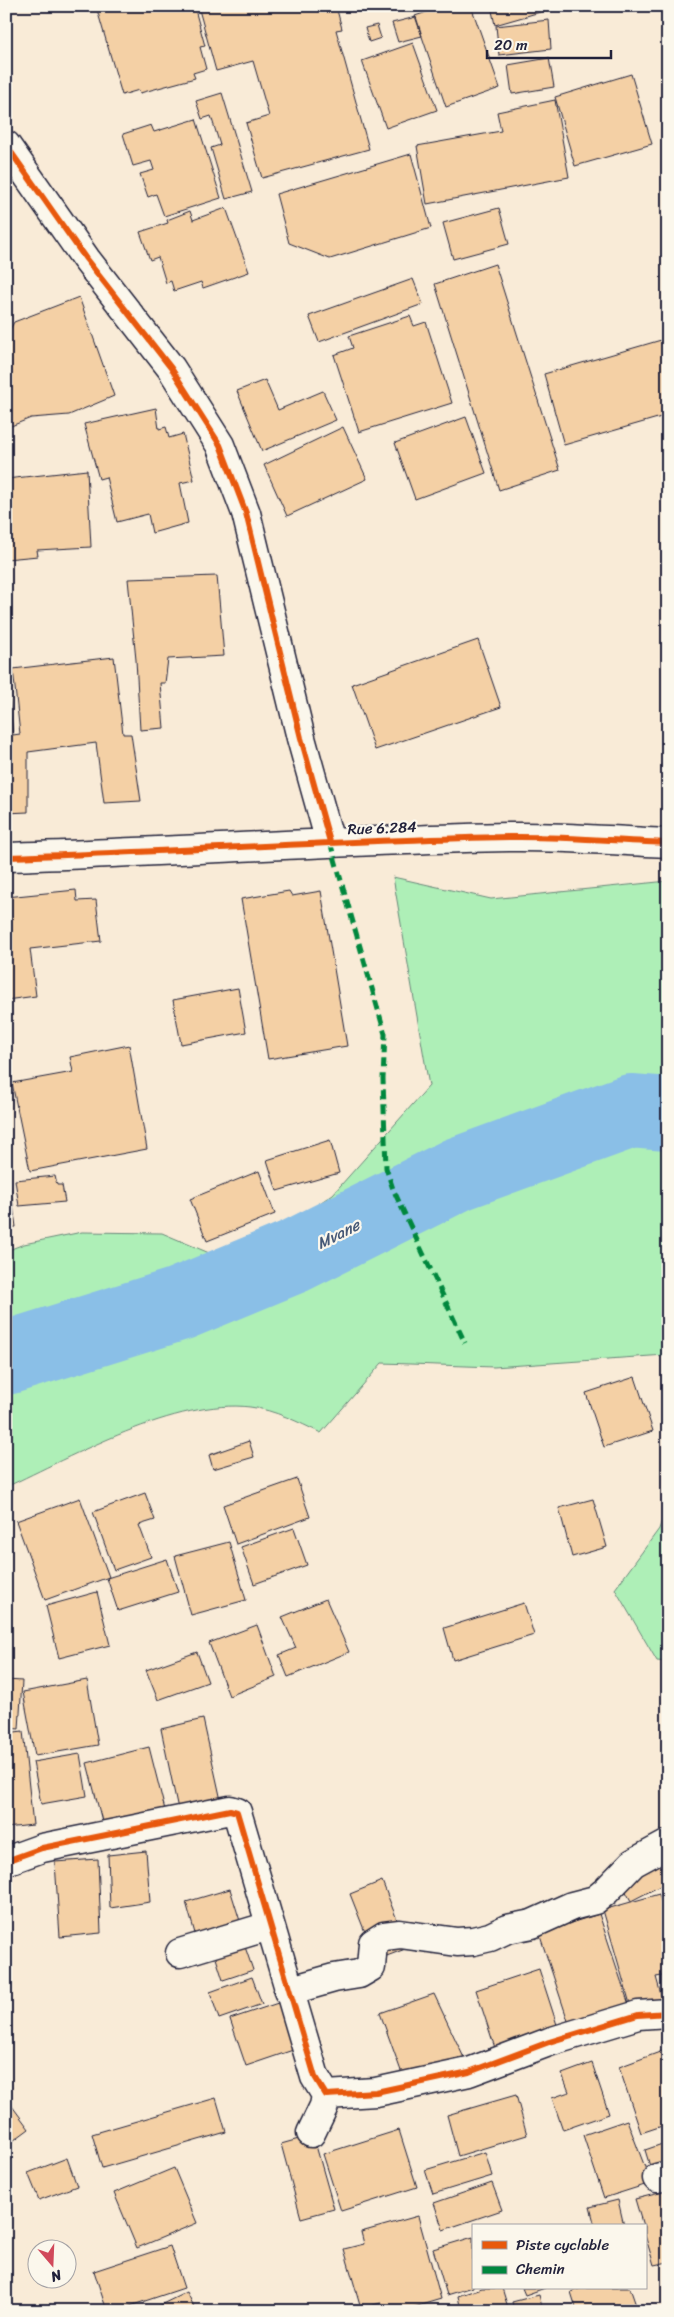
<svg xmlns="http://www.w3.org/2000/svg" width="674" height="2317" font-family="Sriracha,sans-serif">
<style>
.green{fill:#aeefb7;stroke:#688879}
.lines{fill:none;stroke-linecap:round;stroke-linejoin:round}
.river{stroke:#8abfe7;stroke-width:74}
.building{fill:#f4d0a5;stroke:#22223b}
.minor-casing{stroke:#22223b;stroke-width:31}
.minor{stroke:#fbf7ec;stroke-width:28}
.quiet{stroke:#00873e;stroke-width:5;stroke-dasharray:10 5;stroke-linecap:butt}
.cycleway-casing{stroke:#fbf7ec;stroke-width:9}
.cycleway{stroke:#e8590c;stroke-width:6}
.labels{text-anchor:middle;dominant-baseline:central;stroke-width:4.5;stroke-linejoin:round;paint-order:stroke}
.street-label{font-size:15px;fill:#22223b;stroke:#fbf7ec}
.water-label{font-size:16px;font-style:italic;fill:#465977;stroke:#fbf7ec}
</style>
<rect width="100%" height="100%" fill="#f9ebd7"/>
<filter id="ink" filterUnits="userSpaceOnUse"><feTurbulence type="fractalNoise" baseFrequency=".02" numOctaves="2"/><feDisplacementMap in="SourceGraphic" scale="10" xChannelSelector="R" yChannelSelector="G"/><feConvolveMatrix kernelMatrix="1 2 1 2 8 2 1 2 1" color-interpolation-filters="sRGB"/></filter>
<g filter="url(#ink)">
<!-- green -->
<path class="green" d="M393,877L491,899L668,881V1366L665,1355L494,1367L382,1363L321,1433C298,1422 275,1410 250,1407C177,1398 72,1456 6,1487V1251L24,1244L82,1232L162,1233L214,1255L253,1248L333,1194L429,1086Z
M668,1503V1662L657,1661L615,1589L659,1529Z"/>
<g class="lines">
<!-- river -->
<path class="river" d="M6,1358L179,1304L295,1256L458,1174L631,1111L668,1114"/>
</g>
<!-- building -->
<path class="building" d="M96,6H194L205,46L200,47L206,69L193,73L195,78L140,93L139,90L122,95Z
M198,6H336L342,29L336,30L369,149L262,178L246,123L269,116L253,61L216,71Z
M444,6H471L500,88L446,107L415,16Z
M491,6H561L495,25Z
M416,17L422,36L398,42L392,23Z
M549,20L551,49L499,55L496,26Z
M377,25L381,38L369,42L365,28Z
M413,43L437,110L386,128L362,61Z
M549,58L554,87L512,94L508,65Z
M631,74L652,144L575,166L555,97Z
M222,93L252,192L226,199L211,148L220,145L211,116L202,119L196,101Z
M555,100L569,177L427,204L417,146L501,131L497,112Z
M196,119L221,198L164,216L156,194L148,197L140,174L154,170L151,161L133,166L123,134L151,125L154,132Z
M411,154L431,228L330,259L289,243L276,194Z
M226,208L249,272L203,288L201,282L174,291L171,281L166,283L158,257L150,260L140,232L168,223L167,220L190,211L193,220Z
M499,208L509,244L453,259L443,223Z
M495,264L560,470L499,490L435,284Z
M413,279L423,304L319,342L309,316Z
M79,297L114,396L69,415L31,418L6,428V337L14,322Z
M410,316L414,326L426,322L452,403L359,432L334,355L353,348L349,336Z
M668,338V415L564,445L544,374Z
M265,380L278,410L323,391L336,420L262,451L237,391Z
M156,408L159,429L166,427L169,438L183,434L194,480L180,483L188,523L152,533L148,514L117,522L106,477L99,479L84,424Z
M466,417L486,473L415,499L395,443Z
M343,427L367,479L287,516L264,465Z
M87,470L91,547L37,550L38,556L6,559V479Z
M217,576L224,656L168,659L165,683H160L164,728L140,730L136,660L128,579Z
M478,640L501,707L375,750L352,684Z
M114,657L123,734H131L141,801L104,803L96,743L28,752V812L6,813V665L13,735L20,734L13,669Z
M76,890L77,901L96,900L101,941L30,949L36,996L6,1000V897Z
M289,891L292,896L321,891L347,1046L268,1059L241,899Z
M238,988L246,1032L181,1044L173,1000Z
M129,1045L147,1149L30,1171L12,1083L73,1072L70,1057Z
M330,1140L339,1173L277,1191L267,1160Z
M6,1154L16,1227L6,1228Z
M259,1171L275,1214L207,1241L190,1199Z
M55,1176L57,1185H62L65,1202L19,1206L15,1180Z
M635,1377L653,1431L604,1447L586,1393Z
M249,1441L254,1457L213,1469L209,1455Z
M297,1479L310,1517L236,1544L223,1505Z
M145,1493L155,1520L139,1525L151,1557L114,1570L93,1512Z
M80,1498L109,1577L45,1600L16,1521Z
M593,1499L607,1547L572,1557L559,1508Z
M294,1528L307,1565L254,1584L241,1547Z
M229,1542L246,1600L191,1615L175,1556Z
M167,1559L178,1592L118,1611L107,1578Z
M97,1592L110,1645L59,1658L46,1606Z
M326,1599L349,1652L288,1677L279,1655L296,1648L282,1617Z
M524,1603L534,1635L453,1660L444,1628Z
M257,1625L276,1677L229,1696L209,1643Z
M197,1652L208,1682L158,1700L146,1670Z
M6,1680L22,1681L19,1729L6,1728Z
M87,1680L98,1745L35,1756L23,1692Z
M203,1719L222,1805L179,1814L161,1729Z
M23,1731L33,1825L6,1828V1733Z
M149,1747L166,1814L104,1829L87,1763Z
M80,1754L87,1796L41,1804L33,1762Z
M662,1850L668,1862V1882L631,1901L616,1873Z
M146,1851L150,1902L110,1908L108,1855Z
M98,1859L101,1933L60,1937L55,1862Z
M382,1881L408,1948L376,1960L350,1894Z
M230,1889L245,1937L200,1951L186,1902Z
M659,1894L668,1927V1975L656,1977L663,2002L632,2011L603,1910Z
M599,1914L634,2020L574,2039L539,1933Z
M244,1944L253,1970L223,1980L215,1955Z
M539,1969L558,2028L495,2048L476,1990Z
M252,1977L262,2004L219,2019L210,1992Z
M434,1994L465,2060L405,2082L380,2013Z
M281,2002L296,2049L246,2066L230,2019Z
M668,2049V2124L641,2133L619,2067Z
M592,2063L609,2114L563,2130L552,2098L569,2092L562,2074Z
M516,2095L527,2135L458,2156L447,2115Z
M6,2098L29,2129L6,2146Z
M216,2098L226,2132L102,2168L92,2134Z
M627,2120L651,2183L604,2198L583,2135Z
M399,2130L417,2187L341,2211L323,2154Z
M313,2135L334,2209L301,2218L281,2144Z
M668,2142V2171L653,2176L645,2150Z
M485,2152L492,2176L433,2194L425,2170Z
M67,2158L77,2186L39,2200L28,2173Z
M174,2168L197,2223L137,2248L114,2193Z
M492,2183L502,2210L443,2230L434,2203Z
M668,2191V2262L654,2265L645,2235V2226H643L635,2199Z
M618,2200L624,2226H595L590,2207Z
M418,2216L441,2299L401,2311H383L381,2303L361,2308L344,2249L364,2244L361,2232Z
M473,2237V2287L447,2295L433,2249Z
M170,2246L184,2288L115,2311H107L94,2271Z
M482,2288H502L509,2311H461L458,2296Z
M522,2288H545L525,2295Z
M581,2288H630L638,2311H577L571,2292Z
M187,2292L196,2311H148Z
M539,2295L543,2311H514L512,2302Z"/>
<g class="lines">
<defs>
<path id="minor" d="M6,145L86,259L171,368L220,445L246,513L301,738L330,842
M6,857C174,852 341,840 509,837C562,836 615,841 668,843
M6,1861L42,1848L230,1810L237,1812L315,2077L326,2095L376,2092L469,2072L549,2042L638,2015L668,2013
M180,1953L269,1926
M288,1991L334,1978L359,1974L371,1967L373,1943L384,1936L400,1934L457,1942L473,1941L490,1937L507,1929L532,1924L572,1906L595,1900L606,1891L633,1863L668,1844
M311,2133L324,2106L326,2095
M657,2178L668,2175"/>
</defs>
<!-- minor casing -->
<use href="#minor" class="minor-casing"/>
<!-- minor -->
<use href="#minor" class="minor"/>
<!-- quiet -->
<path class="quiet" d="M330,842L385,1034L383,1079L386,1168L393,1189L465,1343"/>
<defs>
<path id="cycleway" d="M6,145L86,259L171,368L220,445L246,513L301,738L330,842
M6,857C174,852 341,840 509,837C562,836 615,841 668,843
M6,1861L42,1848L230,1810L237,1812L315,2077L326,2095L376,2092L469,2072L549,2042L638,2015L668,2013"/>
</defs>
<!-- cycleway casing -->
<use href="#cycleway" class="cycleway-casing"/>
<!-- cycleway -->
<use href="#cycleway" class="cycleway"/>
</g>
</g>
<g class="labels">
<!-- street labels -->
<g class="street-label">
<text transform="translate(382 828) rotate(-2)">Rue 6.284</text>
</g>
<!-- water labels -->
<g class="water-label">
<text transform="translate(338 1234) rotate(-27)">Mvane</text>
</g>
</g>
<!-- margin -->
<rect width="674" height="2317" fill="none" stroke="#fbf7ec" stroke-width="25"/>
<rect x="12" y="12" width="649" height="2292" fill="none" stroke="#22223b" stroke-width="2" filter="url(#ink)"/>
<!-- legend -->
<rect x="472" y="2224" width="175" height="65" fill="#fbf7ec" stroke="#a4a2a5"/>
<rect x="482" y="2241" width="25" height="8" fill="#e8590c" stroke="#a4a2a5"/>
<text x="516" y="2250" font-size="15" fill="#22223b">Piste cyclable</text>
<rect x="482" y="2266" width="25" height="8" fill="#00873e" stroke="#a4a2a5"/>
<text x="516" y="2274" font-size="15" fill="#22223b">Chemin</text>
<!-- north arrow -->
<g transform="translate(52 2264) rotate(161)"><circle r="24" fill="#fbf7ec" stroke="#a4a2a5"/>
<path d="M0-4L9 19L0 12L-9 19Z" fill="#d1495b"/>
<text y="-8" font-size="14" font-weight="bold" text-anchor="middle" fill="#22223b">N</text>
</g>
<!-- scale -->
<path d="M487 50v8h124v-8" fill="none" stroke="#22223b" stroke-width="2.5"/>
<text x="494" y="50" font-size="15" fill="#22223b" stroke="#fbf7ec" stroke-width="4" paint-order="stroke">20 m</text>
</svg>
